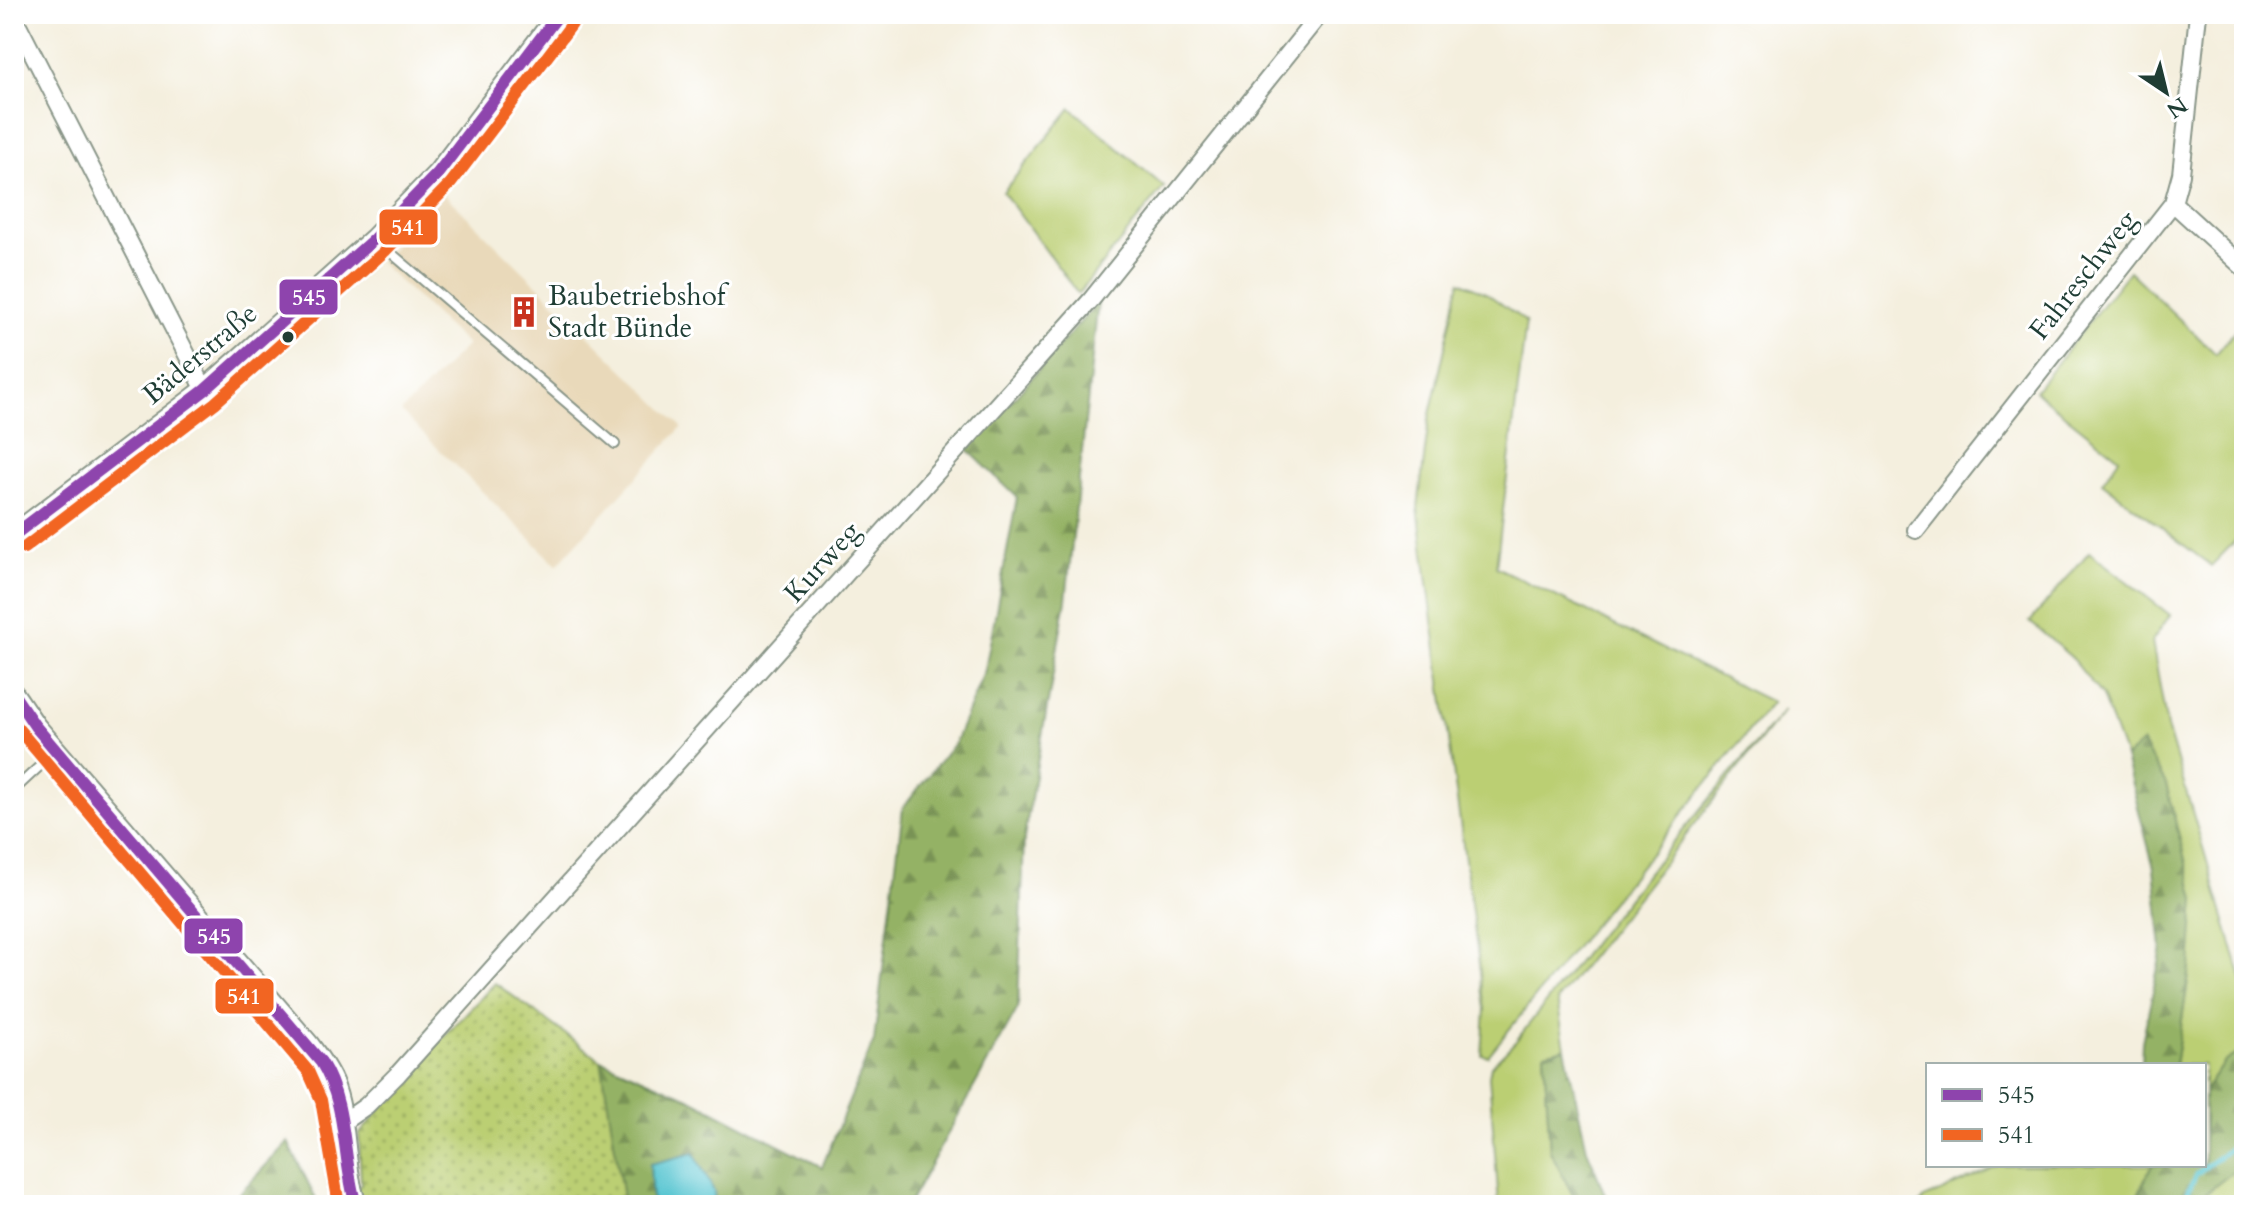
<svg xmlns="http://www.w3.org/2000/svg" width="2258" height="1219" font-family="Cardo,serif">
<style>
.built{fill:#e9d9ba}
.green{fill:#bbcf73;stroke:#6d8654;stroke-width:2}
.forest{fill:url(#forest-firs);stroke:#5a784c;stroke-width:2}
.park{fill:url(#park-dots);stroke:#6d8654;stroke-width:2}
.water{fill:#5ac6d2;stroke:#3c8283;stroke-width:2}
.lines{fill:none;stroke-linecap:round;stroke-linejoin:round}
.stream{stroke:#5ac6d2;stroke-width:5}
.service-casing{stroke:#8a9689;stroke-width:12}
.minor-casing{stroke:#8a9689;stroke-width:20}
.tertiary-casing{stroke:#8a9689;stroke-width:24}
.service{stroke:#fff;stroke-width:8}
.minor{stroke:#fff;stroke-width:16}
.tertiary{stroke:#fff;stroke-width:20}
.bus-1-casing{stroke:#fff;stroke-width:18}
.bus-2-casing{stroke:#fff;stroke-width:18}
.bus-1{stroke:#8e44ad;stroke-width:12}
.bus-2{stroke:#f26522;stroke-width:12}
.bus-dot{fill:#1f3d34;stroke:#fff;stroke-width:3}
.labels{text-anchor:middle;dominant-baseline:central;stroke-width:6;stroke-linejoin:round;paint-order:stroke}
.street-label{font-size:28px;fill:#1f3d34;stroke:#fff}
.poi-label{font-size:28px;fill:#1f3d34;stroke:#fff;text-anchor:start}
.line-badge{stroke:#fff;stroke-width:3}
.badge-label{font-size:22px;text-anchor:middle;font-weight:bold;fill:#fff}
</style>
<defs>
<pattern id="forest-firs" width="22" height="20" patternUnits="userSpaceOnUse" patternTransform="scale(2)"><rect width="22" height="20" fill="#94b265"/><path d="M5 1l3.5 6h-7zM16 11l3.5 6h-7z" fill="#789254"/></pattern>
<pattern id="park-dots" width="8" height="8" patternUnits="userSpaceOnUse" patternTransform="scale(2)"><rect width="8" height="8" fill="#bbcf73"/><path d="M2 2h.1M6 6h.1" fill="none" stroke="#97a95f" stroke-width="1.8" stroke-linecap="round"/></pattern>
</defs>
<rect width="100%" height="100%" fill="#fff"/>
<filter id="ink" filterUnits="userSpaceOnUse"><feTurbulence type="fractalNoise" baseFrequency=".0125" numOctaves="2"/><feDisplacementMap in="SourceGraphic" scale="16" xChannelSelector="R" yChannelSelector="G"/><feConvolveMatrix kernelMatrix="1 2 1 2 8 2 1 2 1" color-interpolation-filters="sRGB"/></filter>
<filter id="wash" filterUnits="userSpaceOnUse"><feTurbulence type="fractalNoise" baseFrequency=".006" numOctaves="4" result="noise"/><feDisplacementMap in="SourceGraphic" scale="32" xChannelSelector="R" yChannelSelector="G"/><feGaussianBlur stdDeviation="1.8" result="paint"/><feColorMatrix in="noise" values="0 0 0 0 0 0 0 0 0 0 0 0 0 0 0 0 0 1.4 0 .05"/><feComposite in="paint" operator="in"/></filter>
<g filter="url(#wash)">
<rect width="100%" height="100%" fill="#f4efde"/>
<!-- built -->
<path class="built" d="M444,194L682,427L557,565L401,412L467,345L379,262Z"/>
<!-- green -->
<path class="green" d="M1071,108L1164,187L1078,294L1003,192Z
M2129,271L2216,354L2244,320V532L2211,566L2102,482L2119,458L2035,391Z
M1460,281L1488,294L1526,322L1496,567L1772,702L1488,1056L1482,1055L1485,1009L1418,508L1429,419Z
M2089,552L2170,615L2152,641L2167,727L2244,985V1049L2224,1062L2204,1091V1065H2175L2190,968L2142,744L2125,758L2102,696L2071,657L2030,622Z
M1784,710L1557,1000L1565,1048L1544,1053L1550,1151L1578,1205H1499L1489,1076L1491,1066L1515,1042L1645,876Z
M2244,1163V1205H2191L2197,1199Z
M2000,1165H2152V1166L2135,1202L2131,1205H1918L1924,1199Z"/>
<!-- forest -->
<path class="forest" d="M1098,302L1066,600L1024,838L1018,1008L908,1205H624L601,1060L691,1099L822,1167L874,1041L903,808L955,742L985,670L1017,497L968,450Z
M2142,743L2166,784L2195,899L2190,968L2175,1065H2141L2142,1042L2162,949L2154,868L2125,758Z
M1565,1048L1587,1149L1609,1205H1578L1550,1151L1544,1053Z
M2244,1049V1163L2191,1205H2131L2135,1201L2152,1165H2204V1091L2224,1062Z
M288,1142L319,1205H222L238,1195Z"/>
<!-- park -->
<path class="park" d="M495,983L601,1060L624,1205H335L361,1184L359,1135L413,1069Z"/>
<!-- water -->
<path class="water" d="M694,1153L714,1191L715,1205H652L650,1164Z"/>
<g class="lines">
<!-- stream -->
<path class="stream" d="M441,188L575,14
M322,304L367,263
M121,469L242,376L305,318
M2182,1205L2196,1174L2232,1147L2244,1123"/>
</g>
</g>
<g filter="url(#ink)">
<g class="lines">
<defs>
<path id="service" d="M376,240L615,444
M14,790L56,751"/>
<path id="minor" d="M14,17L205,390
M2173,203L2244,268
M1916,530L2173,203L2181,174L2198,14
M340,1124L366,1106L398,1074L1091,300L1320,14"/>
<path id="tertiary" d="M14,535L205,390L374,239L438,173L559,14
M14,695L35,726L308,1044C317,1056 326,1068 332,1082C347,1117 342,1165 356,1205"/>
</defs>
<!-- service casing -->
<use href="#service" class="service-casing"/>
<!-- minor casing -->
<use href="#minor" class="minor-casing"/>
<!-- tertiary casing -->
<use href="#tertiary" class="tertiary-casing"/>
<!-- service -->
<use href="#service" class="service"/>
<!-- minor -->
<use href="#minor" class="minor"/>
<!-- tertiary -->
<use href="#tertiary" class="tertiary"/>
<defs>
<path id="bus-1" d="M14,535L205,390L374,239L438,173L559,14
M14,695L35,726L321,1062C348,1105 342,1158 356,1205"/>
<path id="bus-2" d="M24,548L215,403L385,251L451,183L572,24
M14,724L308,1071L321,1100L339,1205"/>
</defs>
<!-- bus-1 casing -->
<use href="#bus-1" class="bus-1-casing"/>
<!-- bus-2 casing -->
<use href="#bus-2" class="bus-2-casing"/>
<!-- bus-1 -->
<use href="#bus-1" class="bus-1"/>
<!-- bus-2 -->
<use href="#bus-2" class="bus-2"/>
</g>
</g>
<!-- icons -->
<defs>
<symbol id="building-bare" viewBox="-9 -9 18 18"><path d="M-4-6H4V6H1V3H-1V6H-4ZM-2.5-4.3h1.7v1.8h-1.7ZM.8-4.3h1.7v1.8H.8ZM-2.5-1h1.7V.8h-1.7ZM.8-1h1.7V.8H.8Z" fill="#c8321e" stroke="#fff" stroke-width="2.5" paint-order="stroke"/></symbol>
</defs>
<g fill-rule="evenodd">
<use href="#building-bare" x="502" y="290" width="44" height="44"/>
</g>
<!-- markers -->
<circle class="bus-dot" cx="288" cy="337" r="7"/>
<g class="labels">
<!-- street labels -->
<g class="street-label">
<text transform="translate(2083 275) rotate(-52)">Fahreschweg</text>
<text transform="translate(200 354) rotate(-40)">Bäderstraße</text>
<text transform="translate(822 562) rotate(-48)">Kurweg</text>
</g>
<!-- poi labels -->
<g class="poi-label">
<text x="548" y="296">Baubetriebshof<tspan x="548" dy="32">Stadt Bünde</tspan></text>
</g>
</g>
<g class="line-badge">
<rect x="378" y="208" width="61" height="38" rx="8" fill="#f26522"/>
<rect x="278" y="278" width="61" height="38" rx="8" fill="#8e44ad"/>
<rect x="183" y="917" width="61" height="38" rx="8" fill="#8e44ad"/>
<rect x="214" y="977" width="61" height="38" rx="8" fill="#f26522"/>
</g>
<g class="badge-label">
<text x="408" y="235">541</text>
<text x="309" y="305">545</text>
<text x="214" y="944">545</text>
<text x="244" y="1004">541</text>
</g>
<!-- margin -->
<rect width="2258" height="1219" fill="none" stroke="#fff" stroke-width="48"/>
<!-- legend -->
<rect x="1926" y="1063" width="280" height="104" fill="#ffffff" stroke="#a5b1ae" stroke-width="2"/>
<rect x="1942" y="1089" width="40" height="12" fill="#8e44ad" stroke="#a5b1ae" stroke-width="2"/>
<text x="1998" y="1103" font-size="24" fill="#1f3d34">545</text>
<rect x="1942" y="1129" width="40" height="12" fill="#f26522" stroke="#a5b1ae" stroke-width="2"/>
<text x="1998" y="1143" font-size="24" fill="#1f3d34">541</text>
<!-- north arrow -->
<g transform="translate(2166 92) rotate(145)" stroke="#ffffff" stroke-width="6" paint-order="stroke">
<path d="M0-6L14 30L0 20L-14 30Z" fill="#1f3d34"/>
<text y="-12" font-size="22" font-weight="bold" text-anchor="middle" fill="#1f3d34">N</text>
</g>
</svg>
